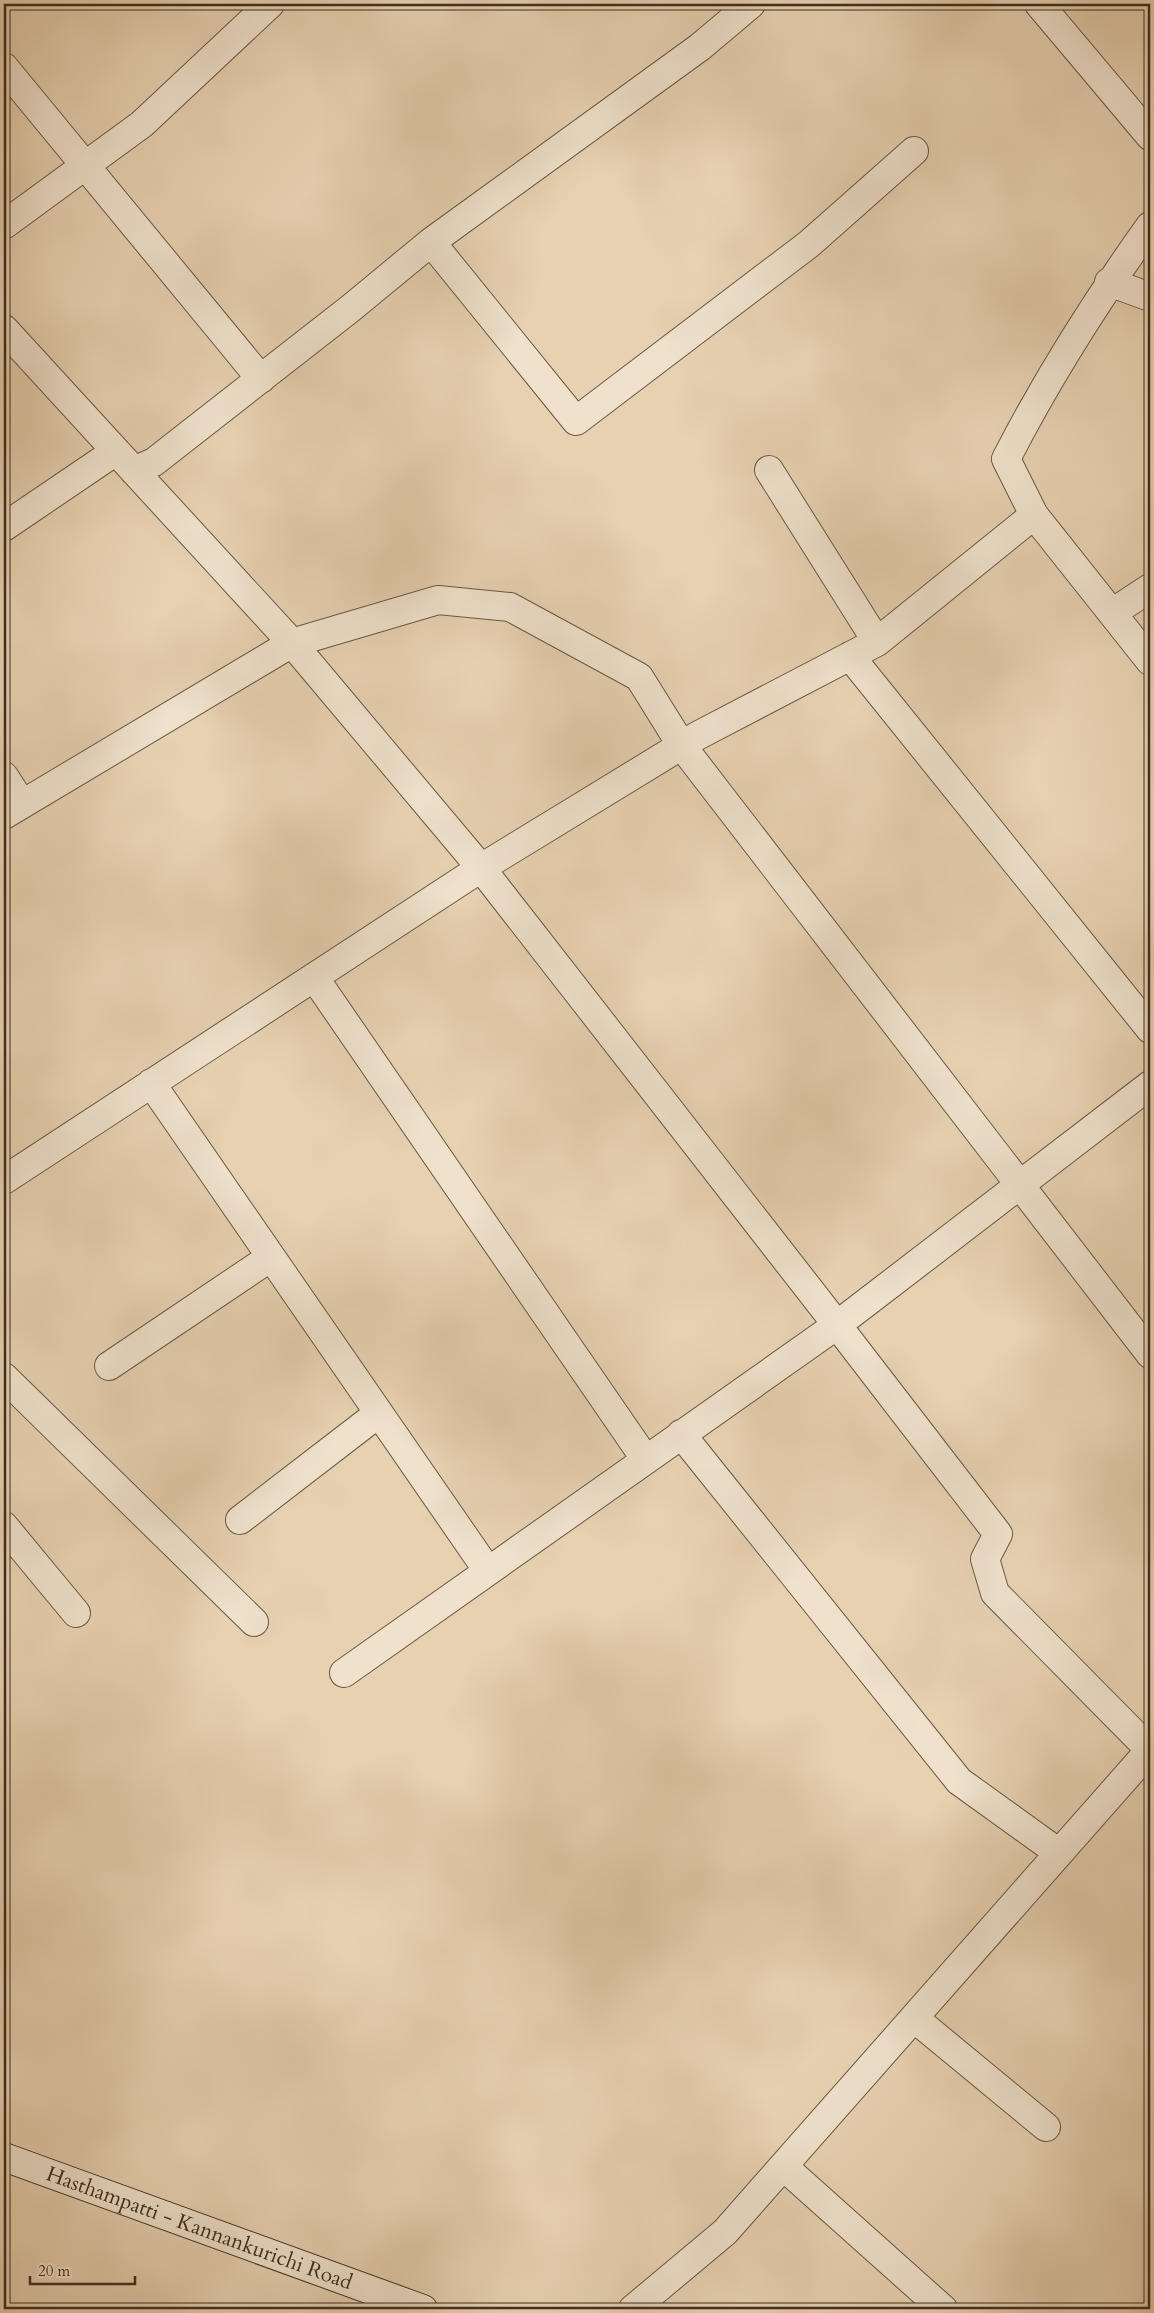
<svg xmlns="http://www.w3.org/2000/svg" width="1154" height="2313" font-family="Cardo,serif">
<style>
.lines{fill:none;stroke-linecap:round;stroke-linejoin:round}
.minor-casing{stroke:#685844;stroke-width:30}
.secondary-casing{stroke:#3e2f20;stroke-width:30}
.minor{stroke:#efe1cc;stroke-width:28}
.secondary{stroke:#efe1cc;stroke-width:28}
.labels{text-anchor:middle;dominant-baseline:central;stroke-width:4;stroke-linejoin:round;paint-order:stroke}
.street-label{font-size:21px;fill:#3e2f20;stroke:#efe1cc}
</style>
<rect width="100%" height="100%" fill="#e7d1b1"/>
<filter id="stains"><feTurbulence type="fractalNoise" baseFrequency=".004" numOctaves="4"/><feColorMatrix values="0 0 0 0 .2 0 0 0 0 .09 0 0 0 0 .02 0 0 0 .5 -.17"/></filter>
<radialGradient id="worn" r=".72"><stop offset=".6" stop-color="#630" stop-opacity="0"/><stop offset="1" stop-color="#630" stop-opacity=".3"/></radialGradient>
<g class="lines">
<defs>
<path id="minor" d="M1039,4L1150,136
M4,67L261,379
M4,225L142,124L270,4
M431,242L700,47L751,4
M1109,282L1150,297
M4,329L292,643L438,600L510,607L639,677L682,746L1150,1354
M769,470L877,642
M134,471L154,462L351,308L431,242L576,421L809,244L914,151
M1034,515L1006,459C1048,377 1097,300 1150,226
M4,527L116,451
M1112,613L1150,588
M850,656L1150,1029
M4,776L22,804
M4,815L292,643L481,868L837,1325L1150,1085
M314,977L646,1460
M151,1083L488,1571
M4,1180L481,868L697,736L877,642L1034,515L1150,661
M109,1366L271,1257
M4,1377L254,1622
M681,1434L959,1781L1059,1853
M240,1520L379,1413
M4,1526L76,1613
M344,1673L837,1325L998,1534L985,1559L995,1593L1150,1750
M914,2018L1046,2127
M783,2166L943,2309
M633,2309L725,2232L1150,1750"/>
<g id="secondary">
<path id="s1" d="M4,2157L423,2309"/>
</g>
</defs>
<!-- minor casing -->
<use href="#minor" class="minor-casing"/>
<!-- secondary casing -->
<use href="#secondary" class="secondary-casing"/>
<!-- minor -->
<use href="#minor" class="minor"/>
<!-- secondary -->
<use href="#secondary" class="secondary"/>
</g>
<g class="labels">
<!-- street labels -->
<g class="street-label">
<text stroke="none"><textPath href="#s1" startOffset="208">Hasthampatti - Kannankurichi Road</textPath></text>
</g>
</g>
<!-- margin -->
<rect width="1154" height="2313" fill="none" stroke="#e7d1b1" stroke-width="20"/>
<rect x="5" y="5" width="1144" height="2303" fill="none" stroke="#3e2f20" stroke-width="2.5"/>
<rect x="10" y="10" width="1134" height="2293" fill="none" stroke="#3e2f20"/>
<!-- scale -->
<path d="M30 2276v8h105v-8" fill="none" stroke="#3e2f20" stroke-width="2.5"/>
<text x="38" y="2276" font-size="15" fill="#3e2f20" stroke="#efe1cc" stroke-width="4" paint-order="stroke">20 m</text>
<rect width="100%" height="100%" filter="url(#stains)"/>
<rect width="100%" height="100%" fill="url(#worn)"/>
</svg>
